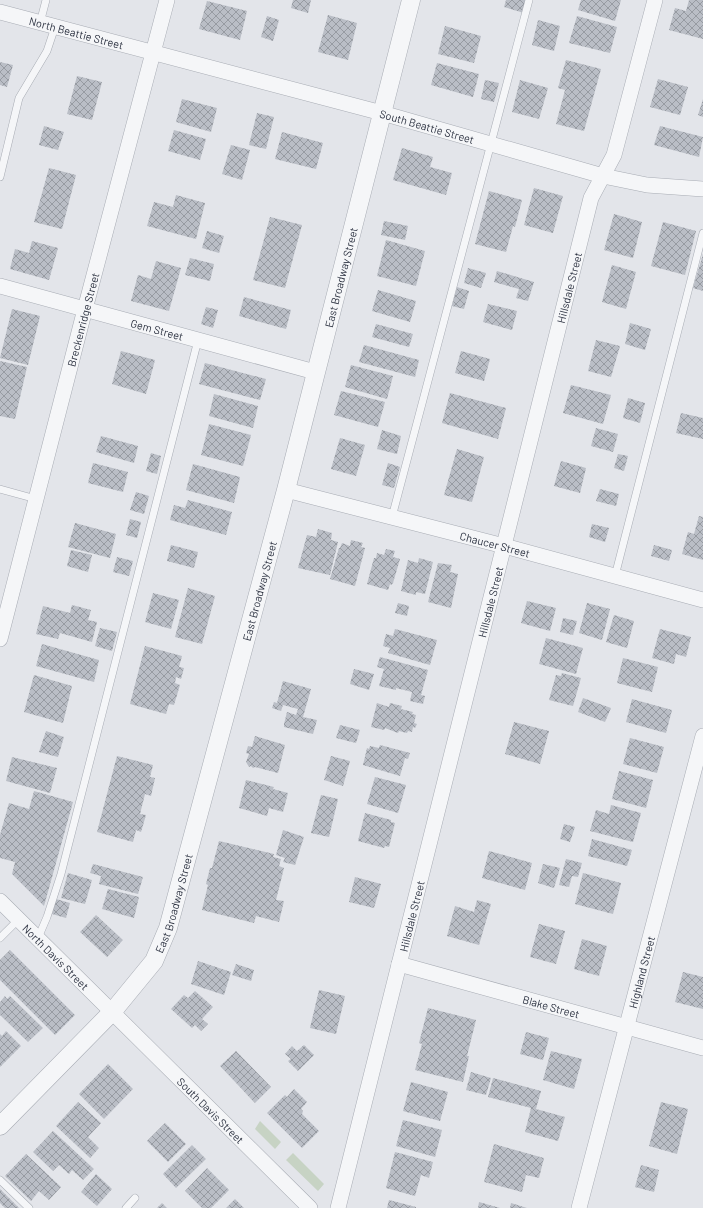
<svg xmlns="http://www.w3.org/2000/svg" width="703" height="1208" font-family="Barlow,sans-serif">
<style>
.grass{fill:#c7d3c4}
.building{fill:url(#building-cross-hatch)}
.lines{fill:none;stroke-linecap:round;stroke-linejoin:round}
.service-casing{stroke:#a8acb4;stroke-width:8}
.minor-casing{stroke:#a8acb4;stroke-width:16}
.tertiary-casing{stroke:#a8acb4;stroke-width:19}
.service{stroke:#f5f6f8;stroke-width:7}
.minor{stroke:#f5f6f8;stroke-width:15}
.tertiary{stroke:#f5f6f8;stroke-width:18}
.labels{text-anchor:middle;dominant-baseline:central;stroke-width:4;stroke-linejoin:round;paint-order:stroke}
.street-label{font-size:11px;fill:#2c3241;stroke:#f2f4f7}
</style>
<defs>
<pattern id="building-cross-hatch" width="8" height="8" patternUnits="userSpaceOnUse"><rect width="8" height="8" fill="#babec6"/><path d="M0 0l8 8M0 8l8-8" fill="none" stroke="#979ba2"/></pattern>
</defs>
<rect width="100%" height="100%" fill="#e3e5ea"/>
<!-- grass -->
<path class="grass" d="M260,1121L281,1142L275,1149L255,1129Z
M293,1153L324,1184L318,1191L286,1160Z"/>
<!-- building -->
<path class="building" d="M293,0H311L308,13L291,8Z
M506,0H527L524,13L504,7Z
M581,0H621L615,21L578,10Z
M689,0H703V39L669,30L675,8L686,11Z
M207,1L247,11L240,40L199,29Z
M328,15L357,23L348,60L318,52Z
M267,16L279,20L273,41L261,37Z
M577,16L617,27L610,53L569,43Z
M538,20L560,26L554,51L532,45Z
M445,26L481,36L474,63L438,54Z
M566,60L601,69L584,131L556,124L565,90L558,88Z
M0,62L13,65L7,87L0,85Z
M437,63L479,74L473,97L431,85Z
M77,76L102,82L92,120L67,114Z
M658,79L688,87L680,115L650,107Z
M485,80L499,83L494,102L481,99Z
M520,80L548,88L539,119L512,112Z
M182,99L217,108L211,132L176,122Z
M703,99V117L698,115Z
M257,113L274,117L266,149L249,145Z
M44,126L64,132L58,150L39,145Z
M660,126L703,137L699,157L654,145Z
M174,130L206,139L200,160L168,151Z
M282,132L323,143L316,169L275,159Z
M231,145L250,150L242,180L222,174Z
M402,148L433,157L430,167L452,173L446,195L393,180Z
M49,168L76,175L62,229L34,222Z
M534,188L563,196L553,233L524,225Z
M489,191L522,200L515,227L513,226L506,252L475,244Z
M176,195L205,203L196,239L147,226L154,202L173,207Z
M614,214L642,222L633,258L604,250Z
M270,217L302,225L285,288L253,280Z
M384,221L408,226L405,240L381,235Z
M663,222L696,231L685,275L651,266Z
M207,231L224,236L219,253L202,248Z
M386,240L425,251L416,286L377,276Z
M32,241L58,248L49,280L10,269L15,249L29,253Z
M703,254V291L693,288Z
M190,258L214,264L210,281L185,275Z
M156,261L181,268L169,311L131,301L138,275L151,279Z
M612,265L636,272L626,309L602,302Z
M468,268L486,273L481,288L464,283Z
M497,271L534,282L528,301L516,298L519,289L494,282Z
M457,287L469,291L464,309L452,306Z
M378,290L416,301L410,322L372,311Z
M244,297L291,310L286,329L239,316Z
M488,304L517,311L512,330L483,322Z
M206,307L218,310L213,328L201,324Z
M12,309L40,316L28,365L0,358Z
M630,323L651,329L645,350L625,344Z
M376,324L413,334L409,347L372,337Z
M596,340L620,346L611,377L588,371Z
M364,345L419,360L415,377L359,362Z
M121,351L155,360L146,394L112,384Z
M461,351L490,359L484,381L455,373Z
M0,361L27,367L15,419L0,416Z
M205,363L266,379L260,400L199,384Z
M351,365L393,376L387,399L345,387Z
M571,385L611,395L603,424L563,413Z
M341,391L385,402L378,427L334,415Z
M450,393L506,408L498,439L442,423Z
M214,394L258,406L253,428L209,416Z
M628,398L645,403L640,423L623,418Z
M681,413L703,418V439L676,433Z
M209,424L251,435L243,466L201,455Z
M596,428L618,434L613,452L591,446Z
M382,430L401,436L397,454L377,449Z
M101,436L138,446L134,463L96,452Z
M340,438L365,445L356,476L331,469Z
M457,449L484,457L472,502L444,495Z
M151,453L161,456L157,474L146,471Z
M618,454L628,456L624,471L614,468Z
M561,461L586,468L580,493L554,486Z
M93,463L128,472L123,492L88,483Z
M388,463L400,467L394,488L382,485Z
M193,464L240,477L234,503L186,490Z
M600,489L619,494L616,506L596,501Z
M136,492L149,496L144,514L130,510Z
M188,500L232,512L226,535L170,520L174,505L185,508Z
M699,516L703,517V560L682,554L688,532L694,534Z
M130,519L141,522L137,538L126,535Z
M75,523L116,534L110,558L68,547Z
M592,524L609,528L605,542L589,537Z
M318,529L332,533L331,540L338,542L330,575L298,568L307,535L316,537Z
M351,540L363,543L361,547L365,548L355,586L330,579L339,548H340L342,543L350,546Z
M171,545L198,552L194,568L167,561Z
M654,545L672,550L669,561L651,556Z
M386,549L395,551L393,557L400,559L393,583L391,585L390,584L388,590L367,584L374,558H376L377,553L384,555Z
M71,550L92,555L88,572L67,566Z
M117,557L133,561L129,576L113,572Z
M419,558L433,562L425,594L416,592V595L401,591L408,560L418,563Z
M438,563L452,565L450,572L458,574L451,608L428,602Z
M188,588L215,596L202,644L175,637Z
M153,593L179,600L171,629L145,622Z
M527,601L556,608L550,631L521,623Z
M398,603L409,606L407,616L395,613Z
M587,603L610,609L602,640L579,633Z
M72,605L91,610L88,620L97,622L92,642L60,633L58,639L36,634L43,606L70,613Z
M614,615L634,621L627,648L606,642Z
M563,618L577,621L573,635L560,632Z
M100,628L117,632L112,651L95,646Z
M395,629L437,640L430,665L388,653L390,648L383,646L386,634L393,636Z
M660,629L691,637L686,657L676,654L674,664L652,658Z
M546,638L583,648L576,674L539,664Z
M42,644L99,660L94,682L36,666Z
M145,646L182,656L179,667L184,668L181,679L176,677L175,683L180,685L174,705L169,704L166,714L130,704Z
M380,657L428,670L421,695L425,696L423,704L410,701L412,692L396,688V690L379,686L384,669L377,667Z
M623,658L658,667L652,692L617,683Z
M354,669L374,674L369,690L350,684Z
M562,673L581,678L573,706L549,700L556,675L561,676Z
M34,675L72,686L63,723L24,712Z
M283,681L311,689L303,717L317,720L313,734L284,727V724L287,712L296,715L298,709L283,705L281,711L272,708L274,702L277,703Z
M583,698L611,708L605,722L578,712Z
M632,699L672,710L666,733L626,722Z
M377,703L389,707L390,703L402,706L401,709L413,712L412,714L416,715L414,723L417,724L415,728L413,727L412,732L408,731L407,733L399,731L398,733L385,728L384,730L371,727Z
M514,722L549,731L540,764L505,754Z
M340,725L360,730L356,743L336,738Z
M46,731L64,737L58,757L39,752Z
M255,736L285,745L278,773L255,767L253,768L251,766L249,767L246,762L249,754L246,753L248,746L252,747Z
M630,738L664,747L657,773L623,764Z
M380,745L410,753L408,759L405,758L400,776L363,765L367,748L369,749L370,746L379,748Z
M117,756L153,765L150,777L155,778L151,796L145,794L140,814L146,815L141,832L136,830L133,842L97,832Z
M331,756L350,761L343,786L324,780Z
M12,757L57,768L50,793L6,781Z
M619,771L653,780L646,808L612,799Z
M375,777L406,785L398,813L367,804Z
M246,780L274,787L273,789L288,793L283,812L269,808L267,816L239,808Z
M34,791L73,802L44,906L12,874L15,862L0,858V835L9,803L29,809Z
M321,795L338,799L329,837L311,833Z
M611,805L641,813L633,842L590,831L596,810L609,814Z
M365,813L391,820V822L395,823L389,847L385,846L384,848L358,841Z
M564,824L575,827L570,842L560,839Z
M283,830L304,837L295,865L283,862L285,858L276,855Z
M592,839L632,850L627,866L588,856Z
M219,841L274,854L273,857L281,859L279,866L284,868L276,900L284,901L279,922L256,916L254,923L202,910L208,885L206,884L210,868H212Z
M489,851L532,863L525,890L482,878Z
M566,859L582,863L578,877L572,876L569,887L559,885Z
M93,864L143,877L138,894L99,884L101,876L90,873Z
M543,864L560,868L554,888L538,883Z
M68,873L92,880L85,904L61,898Z
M583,873L621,883L613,914L575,904Z
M355,877L381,884L374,908L349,902Z
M108,889L139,897L134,918L102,909Z
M56,899L70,903L66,918L52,914Z
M477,900L491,904L479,945L447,936L455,906L474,912Z
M96,915L123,940L107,957L80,932Z
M539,924L565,931L556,964L530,957Z
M582,939L607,946L599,976L574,969Z
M10,950L75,1015L55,1035L0,980V960Z
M198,961L231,972L224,995L191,984Z
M236,964L254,970L251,981L232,975Z
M683,972L703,977V1009L675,1002Z
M319,990L345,996L336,1034L310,1028Z
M195,991L213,1007L202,1019L208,1024L201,1031L195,1025L192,1028L171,1009L184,995L188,998Z
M5,996L7,999L10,996L43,1028L28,1042L0,1015V1002Z
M428,1008L476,1020L467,1056H469L463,1082L415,1070L422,1044L419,1043Z
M6,1031L21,1046L0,1067V1034L2,1036Z
M526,1032L549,1038L543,1060L520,1054Z
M304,1045L314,1055L298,1071L288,1061L291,1059L285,1054L292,1046L297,1051Z
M236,1051L271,1087L255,1103L220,1066Z
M551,1051L582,1059L574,1089L543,1080Z
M108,1064L133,1089L104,1119L79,1094Z
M471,1072L491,1078L486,1095L466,1090Z
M493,1078L541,1091L536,1109L565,1117L558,1141L525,1132L531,1108L488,1097Z
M411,1082L448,1092L440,1121L403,1111Z
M294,1089L307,1102L301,1109L303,1111L302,1114L319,1131L302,1148L267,1113L285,1095L287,1097Z
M78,1102L101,1123L88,1137L99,1148L90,1158L56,1126Z
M661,1102L688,1109L677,1154L649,1146Z
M403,1120L442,1130L435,1157L396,1146Z
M165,1123L186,1144L168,1162L147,1141Z
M53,1131L94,1169L83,1180L72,1170L69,1174L59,1165L53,1171L33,1152Z
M494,1144L544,1158L539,1178L526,1175L522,1192L484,1182Z
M192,1145L206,1159L176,1188L163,1174Z
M395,1152L433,1162L429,1178L421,1175L415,1196L386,1188Z
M26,1154L61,1187L49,1200L39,1191L31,1201L5,1176Z
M641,1165L659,1170L654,1192L635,1187Z
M207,1168L229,1190L211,1208H202L185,1191Z
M96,1174L112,1189L97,1206L81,1192Z
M0,1189L19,1208H5L0,1203Z
M235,1199L244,1208H226Z
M389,1200L416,1207V1208H387Z
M479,1202L500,1208H478Z
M162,1203L167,1208H157Z
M511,1203L527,1208H510Z"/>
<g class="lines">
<defs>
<path id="service" d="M40,23L46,0
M0,177L19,98L47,51L55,27
M0,489L36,499
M392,517L529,0
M615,576L703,233
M0,938L19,919
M38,938L47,917L61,874L198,340
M0,1180L29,1208
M126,1208L135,1198"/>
<g id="minor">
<path id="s1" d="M0,12L382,113L603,176L647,185L703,189"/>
<path id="s2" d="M0,286L315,372"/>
<path id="s3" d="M286,490L504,546L703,600"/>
<path id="s4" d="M0,639L85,309L167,0"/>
<path id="s5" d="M0,901L310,1208"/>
<path id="s6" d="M399,964L703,1048"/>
<path id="s7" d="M338,1208L591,198L614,155L655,0"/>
<path id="s8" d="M579,1208L703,736"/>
</g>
<g id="tertiary">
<path id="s9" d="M0,1126L113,1011L154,961L168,928L286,490L411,0"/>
</g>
</defs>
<!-- service casing -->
<use href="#service" class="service-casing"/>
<!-- minor casing -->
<use href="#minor" class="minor-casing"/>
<!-- tertiary casing -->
<use href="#tertiary" class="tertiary-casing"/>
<!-- service -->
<use href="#service" class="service"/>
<!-- minor -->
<use href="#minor" class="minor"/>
<!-- tertiary -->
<use href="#tertiary" class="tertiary"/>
</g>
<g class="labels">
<!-- street labels -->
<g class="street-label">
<text stroke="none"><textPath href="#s1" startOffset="79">North Beattie Street</textPath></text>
<text stroke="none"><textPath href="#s1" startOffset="442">South Beattie Street</textPath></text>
<text stroke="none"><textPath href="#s9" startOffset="935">East Broadway Street</textPath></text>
<text stroke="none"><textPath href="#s7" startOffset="949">Hillsdale Street</textPath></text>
<text stroke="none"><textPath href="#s4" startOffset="330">Breckenridge Street</textPath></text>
<text stroke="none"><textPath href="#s2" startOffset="163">Gem Street</textPath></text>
<text stroke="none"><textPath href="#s3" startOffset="216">Chaucer Street</textPath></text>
<text stroke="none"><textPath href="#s9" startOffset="611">East Broadway Street</textPath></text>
<text stroke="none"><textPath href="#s7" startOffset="625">Hillsdale Street</textPath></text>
<text stroke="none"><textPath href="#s9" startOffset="287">East Broadway Street</textPath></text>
<text stroke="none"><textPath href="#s7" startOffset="301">Hillsdale Street</textPath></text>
<text stroke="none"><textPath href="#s5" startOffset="79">North Davis Street</textPath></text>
<text stroke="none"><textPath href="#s8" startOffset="244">Highland Street</textPath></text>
<text stroke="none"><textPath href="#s6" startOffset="158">Blake Street</textPath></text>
<text stroke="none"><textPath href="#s5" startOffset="297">South Davis Street</textPath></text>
</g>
</g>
</svg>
